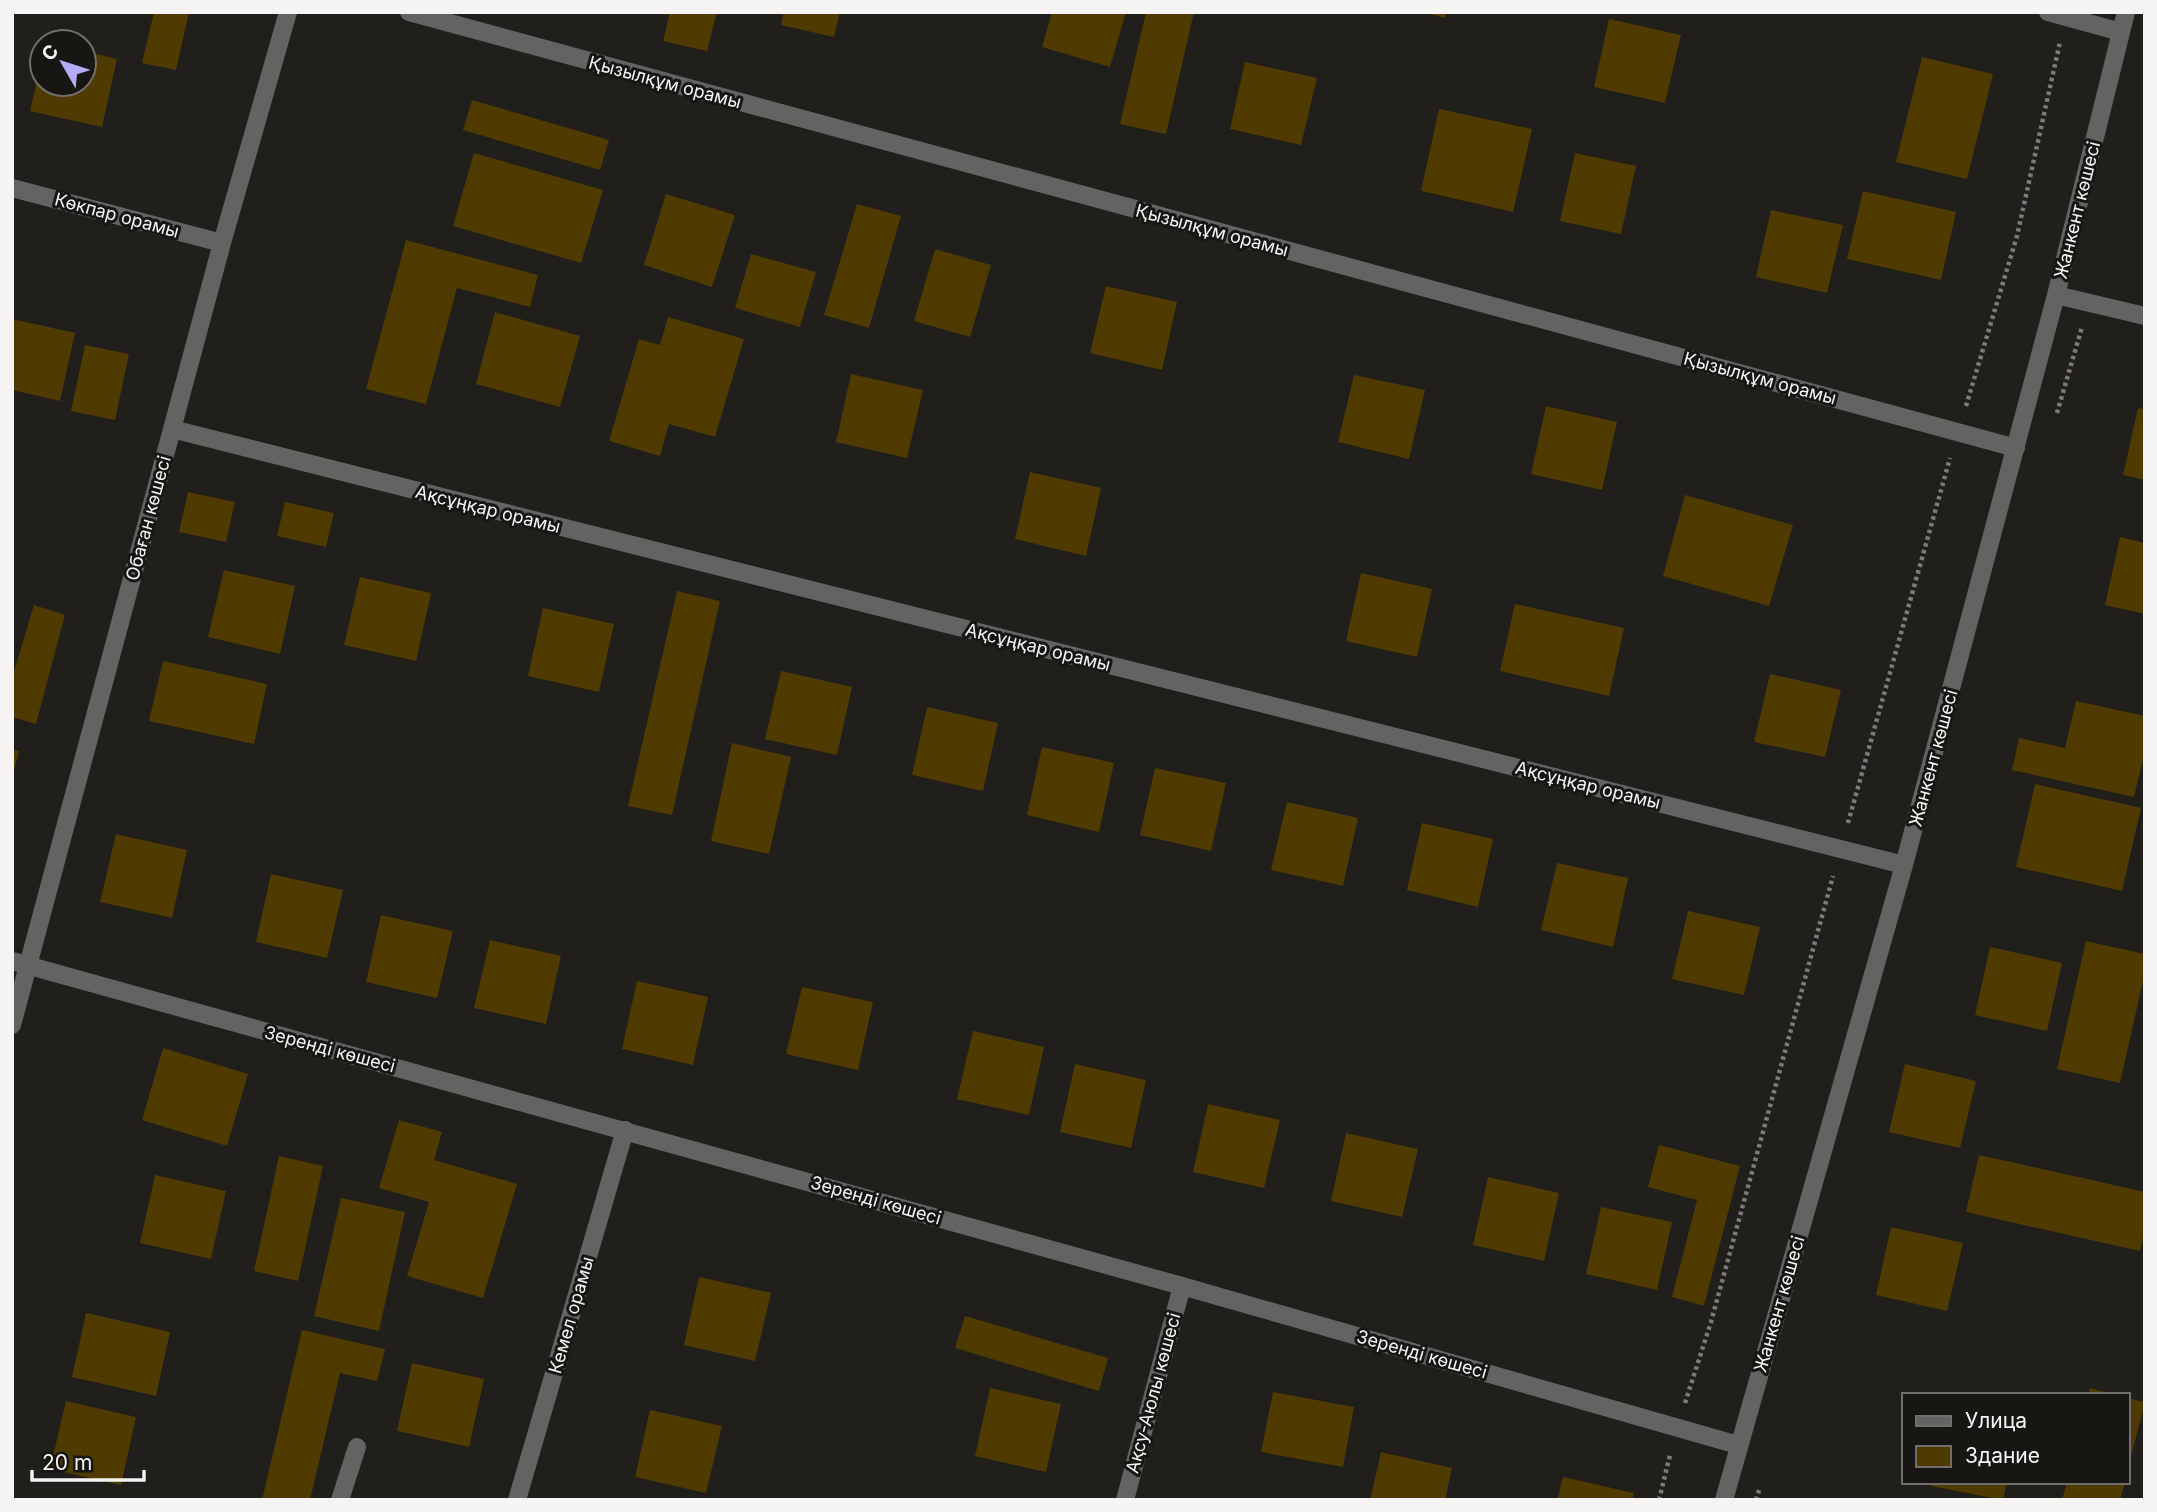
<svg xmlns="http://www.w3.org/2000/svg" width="2157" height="1512" font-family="Inter,sans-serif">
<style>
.building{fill:#4f3a00}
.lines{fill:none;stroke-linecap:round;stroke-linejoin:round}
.path{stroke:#7d7b79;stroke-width:4.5;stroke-dasharray:3.5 3.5;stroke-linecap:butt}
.minor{stroke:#646361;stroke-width:18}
.labels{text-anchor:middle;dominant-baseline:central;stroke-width:6;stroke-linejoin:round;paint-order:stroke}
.street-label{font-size:18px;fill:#f5f4f2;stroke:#181613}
</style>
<rect width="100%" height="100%" fill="#211f1c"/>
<!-- building -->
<path class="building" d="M154,12H189L176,70L142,63Z
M670,12H717L707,51L663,41Z
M784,12H840L834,37L781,25Z
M1052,12H1126L1110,67L1042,47Z
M1146,12H1194L1166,134L1120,124Z
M1423,12H1446L1445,18Z
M1609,19L1681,35L1665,103L1594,87Z
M84,51L117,59L102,127L30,111L41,63L42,84H84Z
M1922,57L1993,74L1967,179L1896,162Z
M1245,62L1317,78L1301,145L1230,129Z
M472,100L609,140L600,170L463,130Z
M1439,109L1532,129L1513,212L1421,191Z
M474,153L603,190L581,263L453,226Z
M1575,153L1636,166L1621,234L1560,221Z
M1863,191L1956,212L1941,280L1847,259Z
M666,194L735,215L712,287L644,265Z
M857,204L901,216L869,328L824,315Z
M1771,210L1843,225L1827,293L1756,277Z
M406,240L538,275L530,307L457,288L426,404L366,389Z
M935,249L991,265L970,337L914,321Z
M751,254L816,272L800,327L735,308Z
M1106,286L1177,302L1162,370L1090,353Z
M495,312L580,336L560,407L476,384Z
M668,317L744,339L715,437L669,424L660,456L609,441L639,339L660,345Z
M12,319L75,333L60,401L12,390Z
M85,345L129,354L115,420L71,411Z
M851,374L923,390L907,458L836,442Z
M1354,375L1425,390L1409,459L1338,442Z
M1546,406L1617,422L1602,490L1531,474Z
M2138,408L2145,409V480L2123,475Z
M1030,472L1101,488L1086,556L1015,539Z
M188,492L235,502L226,542L179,532Z
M1685,495L1793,525L1769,606L1663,576Z
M285,502L334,513L326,547L277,536Z
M2120,537L2145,543V614L2105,605Z
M224,570L295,586L280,654L208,637Z
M1361,573L1432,589L1417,657L1346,641Z
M360,577L431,593L416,661L344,645Z
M677,591L720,601L672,815L628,806Z
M1515,604L1624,628L1609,696L1500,671Z
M34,605L65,615L36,724L12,717V678Z
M543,608L614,624L599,692L528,676Z
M163,661L267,684L254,744L149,721Z
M781,671L852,687L837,755L765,739Z
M1770,674L1841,690L1825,757L1754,742Z
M2076,701L2145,716V751L2134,797L2012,770L2019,738L2065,748Z
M927,707L998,723L983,791L912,775Z
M732,743L791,757L769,854L711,841Z
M1042,747L1114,763L1099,832L1027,815Z
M12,749L19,751L13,775H12Z
M1155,768L1226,783L1211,851L1140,835Z
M2035,784L2141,808L2122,891L2016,867Z
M1287,802L1358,818L1343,886L1271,870Z
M1422,823L1493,839L1478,907L1407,890Z
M116,834L187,850L172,918L100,902Z
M1557,863L1628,878L1613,947L1541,930Z
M271,874L343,890L327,958L256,942Z
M1688,911L1760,927L1744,995L1672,979Z
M381,915L453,931L437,998L366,982Z
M490,940L561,956L546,1024L474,1008Z
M2086,941L2145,954V972L2120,1083L2057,1069Z
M1990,947L2062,963L2047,1031L1975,1015Z
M637,981L708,997L693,1065L622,1049Z
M802,987L873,1002L858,1070L786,1054Z
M973,1031L1044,1047L1029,1115L957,1099Z
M163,1048L248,1074L227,1146L142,1120Z
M1075,1064L1146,1080L1131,1148L1060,1132Z
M1905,1064L1976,1081L1960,1148L1889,1132Z
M1208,1104L1280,1120L1264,1188L1193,1172Z
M399,1120L442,1132L434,1160L517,1184L483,1298L407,1276L429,1202L379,1188Z
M1346,1133L1418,1149L1402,1217L1331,1201Z
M1659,1145L1740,1166L1704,1306L1672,1297L1697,1200L1648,1187Z
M1979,1155L2145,1192V1230L2140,1251L1966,1212Z
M279,1156L323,1166L298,1281L254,1271Z
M155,1175L226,1191L211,1259L140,1243Z
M1488,1177L1559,1193L1544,1261L1473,1245Z
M341,1198L405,1212L379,1331L314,1316Z
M1601,1207L1672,1222L1657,1290L1586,1274Z
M1891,1227L1963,1243L1947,1311L1876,1295Z
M699,1277L771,1293L755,1361L684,1345Z
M86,1313L170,1332L156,1396L72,1377Z
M965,1316L1108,1358L1099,1391L955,1348Z
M302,1330L385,1349L377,1381L340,1373L310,1500H262Z
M412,1363L484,1379L469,1447L397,1431Z
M990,1388L1061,1404L1046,1472L975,1456Z
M2090,1388L2112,1394V1395H2089Z
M1273,1392L1354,1407L1343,1467L1261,1452Z
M2127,1398L2145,1402L2128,1468H2127Z
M66,1401L136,1417L121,1485L50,1469Z
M650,1410L722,1426L706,1493L635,1477Z
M1381,1452L1452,1468L1445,1500H1370Z
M1563,1477L1634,1493L1632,1500H1557Z
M1932,1482H2007L2003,1500L1931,1486Z
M2067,1482H2125L2120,1500H2062Z"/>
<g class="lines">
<!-- path -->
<path class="path" d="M1966,406L2017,236L2060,42
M2057,413L2082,327
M1848,823L1950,458
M1685,1403L1711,1322L1833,876
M1659,1500L1670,1455
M1756,1500L1760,1487"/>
<!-- minor -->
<path class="minor" d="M409,12L2016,448
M2048,12L2121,32
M12,188L222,243
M2056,295L2145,316
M172,429L1904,865
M12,961L1182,1286L1738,1445
M12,1025L222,243L288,12
M340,1500L357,1447
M517,1500L625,1130
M1125,1500L1182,1286
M1724,1500L1904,865L2056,295L2126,12"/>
</g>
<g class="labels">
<!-- street labels -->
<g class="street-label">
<text transform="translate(665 82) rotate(15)">Қызылқұм орамы</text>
<text transform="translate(2077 210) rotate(-76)">Жанкент көшесі</text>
<text transform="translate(117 215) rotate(15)">Көкпар орамы</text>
<text transform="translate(1212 230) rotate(15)">Қызылқұм орамы</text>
<text transform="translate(1760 378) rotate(15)">Қызылқұм орамы</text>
<text transform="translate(488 509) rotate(14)">Ақсұңқар орамы</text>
<text transform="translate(148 518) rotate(-75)">Обаған көшесі</text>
<text transform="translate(1038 647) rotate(14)">Ақсұңқар орамы</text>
<text transform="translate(1933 758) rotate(-75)">Жанкент көшесі</text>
<text transform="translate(1588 785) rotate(14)">Ақсұңқар орамы</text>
<text transform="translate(330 1049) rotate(15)">Зеренді көшесі</text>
<text transform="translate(876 1200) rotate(16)">Зеренді көшесі</text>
<text transform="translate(1779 1304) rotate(-74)">Жанкент көшесі</text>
<text transform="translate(571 1315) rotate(-74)">Кемел орамы</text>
<text transform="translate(1422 1354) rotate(16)">Зеренді көшесі</text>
<text transform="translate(1153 1393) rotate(-75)">Ақсу-Аюлы көшесі</text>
</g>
</g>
<!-- border -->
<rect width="2157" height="1512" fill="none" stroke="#f5f4f2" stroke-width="28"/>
<!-- legend -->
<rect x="1902" y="1393" width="228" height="91" fill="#181613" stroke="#706f6c" stroke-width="2"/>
<rect x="1916" y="1416" width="35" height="10" fill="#646361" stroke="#706f6c" stroke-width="2"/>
<text x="1965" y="1428" font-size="21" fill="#f5f4f2">Улица</text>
<rect x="1916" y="1446" width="35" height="21" fill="#4f3a00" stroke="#706f6c" stroke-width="2"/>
<text x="1965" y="1463" font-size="21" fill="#f5f4f2">Здание</text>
<!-- north arrow -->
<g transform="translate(63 63) rotate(309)"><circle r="33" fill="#181613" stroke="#706f6c" stroke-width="2"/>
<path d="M0-5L12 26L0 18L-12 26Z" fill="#b3adf9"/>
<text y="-10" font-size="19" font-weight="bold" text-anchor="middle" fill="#f5f4f2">С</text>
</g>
<!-- scale -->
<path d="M32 1470v10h112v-10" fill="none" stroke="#f5f4f2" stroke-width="3.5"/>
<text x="42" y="1470" font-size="21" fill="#f5f4f2" stroke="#181613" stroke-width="5" paint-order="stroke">20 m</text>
</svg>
